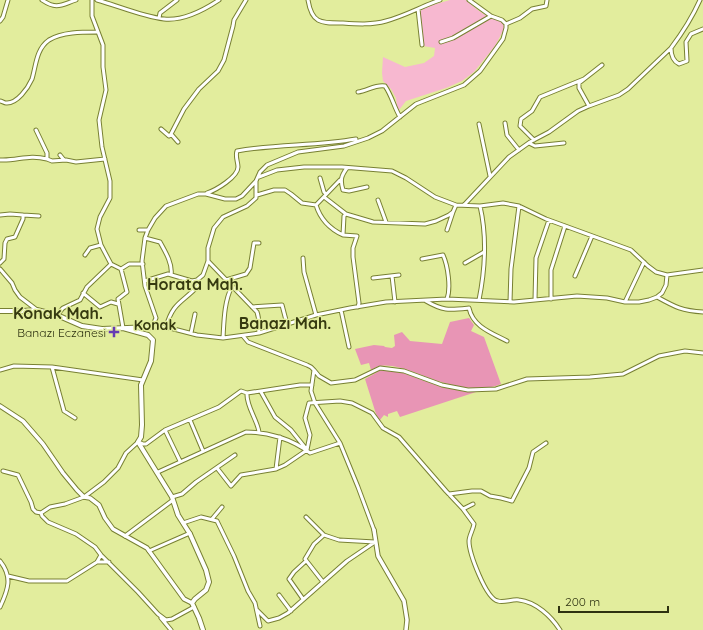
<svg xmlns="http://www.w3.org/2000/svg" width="703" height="630" font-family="Quicksand,sans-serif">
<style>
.green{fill:#f7b8d0}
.forest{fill:#e895b5}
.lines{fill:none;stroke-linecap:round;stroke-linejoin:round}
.minor-casing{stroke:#788033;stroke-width:5}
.tertiary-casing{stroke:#788033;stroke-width:5.5}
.secondary-casing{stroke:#788033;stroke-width:6}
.minor{stroke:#fff;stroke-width:3}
.tertiary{stroke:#fff;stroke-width:3.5}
.secondary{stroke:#fff;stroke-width:4}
.poi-dot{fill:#653bb3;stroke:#e2ed9d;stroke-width:1.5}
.labels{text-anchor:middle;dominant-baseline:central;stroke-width:3;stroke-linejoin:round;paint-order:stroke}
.poi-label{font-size:12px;fill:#2e3211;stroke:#e2ed9d;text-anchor:end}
.quarter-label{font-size:14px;font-weight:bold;fill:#363a10;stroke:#e2ed9d}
.district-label{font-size:16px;font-weight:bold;fill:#363a10;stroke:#e2ed9d}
</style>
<rect width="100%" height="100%" fill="#e2ed9d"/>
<!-- green -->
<path class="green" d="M450,0H466C477,10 487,18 501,21L505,27L495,46L474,72L462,81L446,88L406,101L399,110L397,108L396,98L391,89L383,81L382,73L383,57L405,67L424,63L434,56L435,48L423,46L420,11L429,6Z"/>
<!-- forest -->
<path class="forest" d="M469,318L474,325L471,331L484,337L501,384C485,391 462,388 445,383C428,379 397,362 379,366C376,367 373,369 371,370L369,363L361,365L355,349L374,345L384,346L385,347L392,348L395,346L394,335L402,332L410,341L442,344L450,322Z
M381,370L403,373L441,387L467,392H476L400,417L397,411L388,414V417L384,415L380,420L376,414L365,379Z"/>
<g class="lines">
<defs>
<path id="minor" d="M42,0C57,10 61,5 76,0
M97,0C119,6 141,16 164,19C182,21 204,10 219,0
M308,0C312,24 321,23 343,23C357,24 372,25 386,21C405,16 422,6 440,0
M469,0L491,16L502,20L506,24
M700,0C692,18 683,32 671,48C671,55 673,61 679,64L687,61L686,42L691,34L703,29
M418,9L422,45
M159,18L160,13L177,0
M0,21L3,17L8,0
M506,24L520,18L532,9L546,6L547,0
M441,42L453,38L491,16
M358,92C367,91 376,84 385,86C392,96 394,107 400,117
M0,101C2,101 4,103 6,103C17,104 28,88 32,79C36,66 36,49 49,40C62,32 82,32 97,32
M589,106L579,88V83L602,65
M505,123L507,135L519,150
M479,124L490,176
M161,129L169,136L171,134L178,142
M36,130L47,153V159L52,161L66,160L76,162L105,159
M171,134L184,109L199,89L218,71L224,60L233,26L234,20L246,0
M534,140L520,126L521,119L532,111L540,97L584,79
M529,143L535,146L564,143
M60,155L64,160
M0,160C18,161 28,154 47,159
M347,168C341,176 340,180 343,190L349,191L367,187
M259,177L277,170L304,167H342L392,171L406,178L435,197L456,205L480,206L503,203L519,206L546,219L631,250L648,266L656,272L667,275L703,270
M320,178L324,192L326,194
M340,180L316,205C320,218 330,229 343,235
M256,181V198L247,206L223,217L214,228L208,248V261L257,312C260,320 258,326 259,333
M207,193C216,190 238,177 238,167C238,162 235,156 237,151C276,144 316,146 356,139
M257,195L274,190H285L291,194L302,203L316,205
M324,197L346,214L373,222L425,224L436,221L449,215L453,212L456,205
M378,200L386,222
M464,205L509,157L530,142L549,132L578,111L589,106L619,95L628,89L671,48
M346,214L344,216L343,235L357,236L353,248V257L359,303L358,307
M0,215L10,214L23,215
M139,230H148
M447,230L453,212
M145,238L160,242C165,251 173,264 171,275
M85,255L90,248L101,245
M303,258L304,272L316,315
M422,259L443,255C448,266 451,288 447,299
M0,263L4,259L5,243L7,239L15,237L23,219V215L39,216
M465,263L484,252
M111,264L121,269
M0,269L12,283L15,290L20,297L37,310
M392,276L395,302
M575,276L592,236
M373,278L399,275
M197,280L203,275L208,261
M226,280L246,274L250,268L254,243H259
M145,281L168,274L192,281L197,280L198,286C182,303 173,302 166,327
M83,293L100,307L111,302L118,304
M657,297C675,307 682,311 703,312
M551,299V270L565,226
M479,300C485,270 487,236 480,206
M535,300L536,258L549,220
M426,301C443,311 449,310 469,308C473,327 492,333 507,341
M510,302L511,269L519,206
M625,302L644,262
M252,307L282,305L287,324
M341,310L349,347
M57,315L63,308L80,300L87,287L111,264L101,245L97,229L100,217L110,198V181L102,147L99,120L106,90L103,67V45L92,16V0
M152,327L156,318L145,286L142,261L145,238L148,230L155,218L166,206L198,194H206L225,199H236L242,196L256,181L260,172L267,165L298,152L344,146L368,138L382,131L416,104L464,85L480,71L503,39L506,28V24
M152,327H166L197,335L223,338L259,333L316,315L350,308L386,302L447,299L514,302L577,296L607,298L625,302H639L649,300L657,297L662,293L666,285L667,275
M123,328L118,299L127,292L121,269L129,264H143
M191,333L195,314
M243,336L248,342L307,365L311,367L314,370L311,391L315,403L340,443L358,487L374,530
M223,338C224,321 224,302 232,286
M52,367L64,411L75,418
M0,370L14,366L52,367L143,380
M314,370L319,376L331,383L355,380L380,368L404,371L442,385L468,390L496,389L527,379L590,377L623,374L659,356L685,351L703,353
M261,392L275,417L291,430L307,450
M247,393C246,406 257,419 259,432
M190,420L203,451
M165,430L180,461
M217,468L231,486L241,475L276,469L285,465L307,450L310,435L305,418L309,403L340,401L352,403L372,413L383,428L399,437L446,491L463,509L473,504
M276,469L280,437
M3,471L18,475L31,502L33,509L36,512L41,513
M158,472L246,432C268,432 292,439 310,453L340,443
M449,494L472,491H481L490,496L501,498L512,501L529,468L533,452L546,443
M172,497L182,494L196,482L235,455
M463,509L474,524C473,530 469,536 469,541C469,553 486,599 498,601C504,603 512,599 519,600C536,602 551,616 560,630
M306,517L324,535
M212,519L222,507
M183,523L201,517L217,521L234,556L248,591L255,603L260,626
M125,536L173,500
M149,551L190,533
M0,561C13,577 8,590 0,607
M97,562H109
M8,576L29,581H67L97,562L101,555
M323,582L305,559L314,544L324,535L339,540L375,542
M279,595L291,611
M303,599L289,579L294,572L306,561
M194,607L172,619L166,620L158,614L138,592L101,555L95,547L76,534L48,522L42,516L41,513L50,507L65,504L84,497L104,482L118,468L126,453L138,442L143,444H146L165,430L219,407L241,391L247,393L300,385H312
M257,610L268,621L279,618L288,613L347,561L375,542
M161,618L171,630"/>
<path id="tertiary" d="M0,406L23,421L43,444L63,473L77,490L84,497L90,498L99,505L105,518L113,529L147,548L184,599L192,603
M374,530L378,556L404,601L407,620L406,630"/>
<path id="secondary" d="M0,311H23L37,310L57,315L82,326L102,329L152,327
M123,328L148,335L153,340L151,361L141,385L142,425L141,437L138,442L172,497L178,515L190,534L206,570L209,582L206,590L195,599L192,603L199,618L203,630"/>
</defs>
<!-- minor casing -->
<use href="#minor" class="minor-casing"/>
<!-- tertiary casing -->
<use href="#tertiary" class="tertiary-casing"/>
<!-- secondary casing -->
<use href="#secondary" class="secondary-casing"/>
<!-- minor -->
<use href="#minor" class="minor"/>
<!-- tertiary -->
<use href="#tertiary" class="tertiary"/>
<!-- secondary -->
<use href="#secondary" class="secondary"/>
</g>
<!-- markers -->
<path class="poi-dot" d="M112 326h4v4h4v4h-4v4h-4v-4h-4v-4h4z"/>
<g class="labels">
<!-- poi labels -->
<g class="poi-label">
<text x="106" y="332">Banazı Eczanesi</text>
</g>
<!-- quarter labels -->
<g class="quarter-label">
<text x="155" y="325">Konak</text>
</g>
<!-- district labels -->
<g class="district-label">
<text x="195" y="284">Horata Mah.</text>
<text x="58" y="313">Konak Mah.</text>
<text x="285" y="323">Banazı Mah.</text>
</g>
</g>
<!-- scale -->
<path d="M559 606v6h109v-6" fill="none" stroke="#2e3211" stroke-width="2"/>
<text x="565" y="606" font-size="12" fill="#2e3211" stroke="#e2ed9d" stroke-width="3" paint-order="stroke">200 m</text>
</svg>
